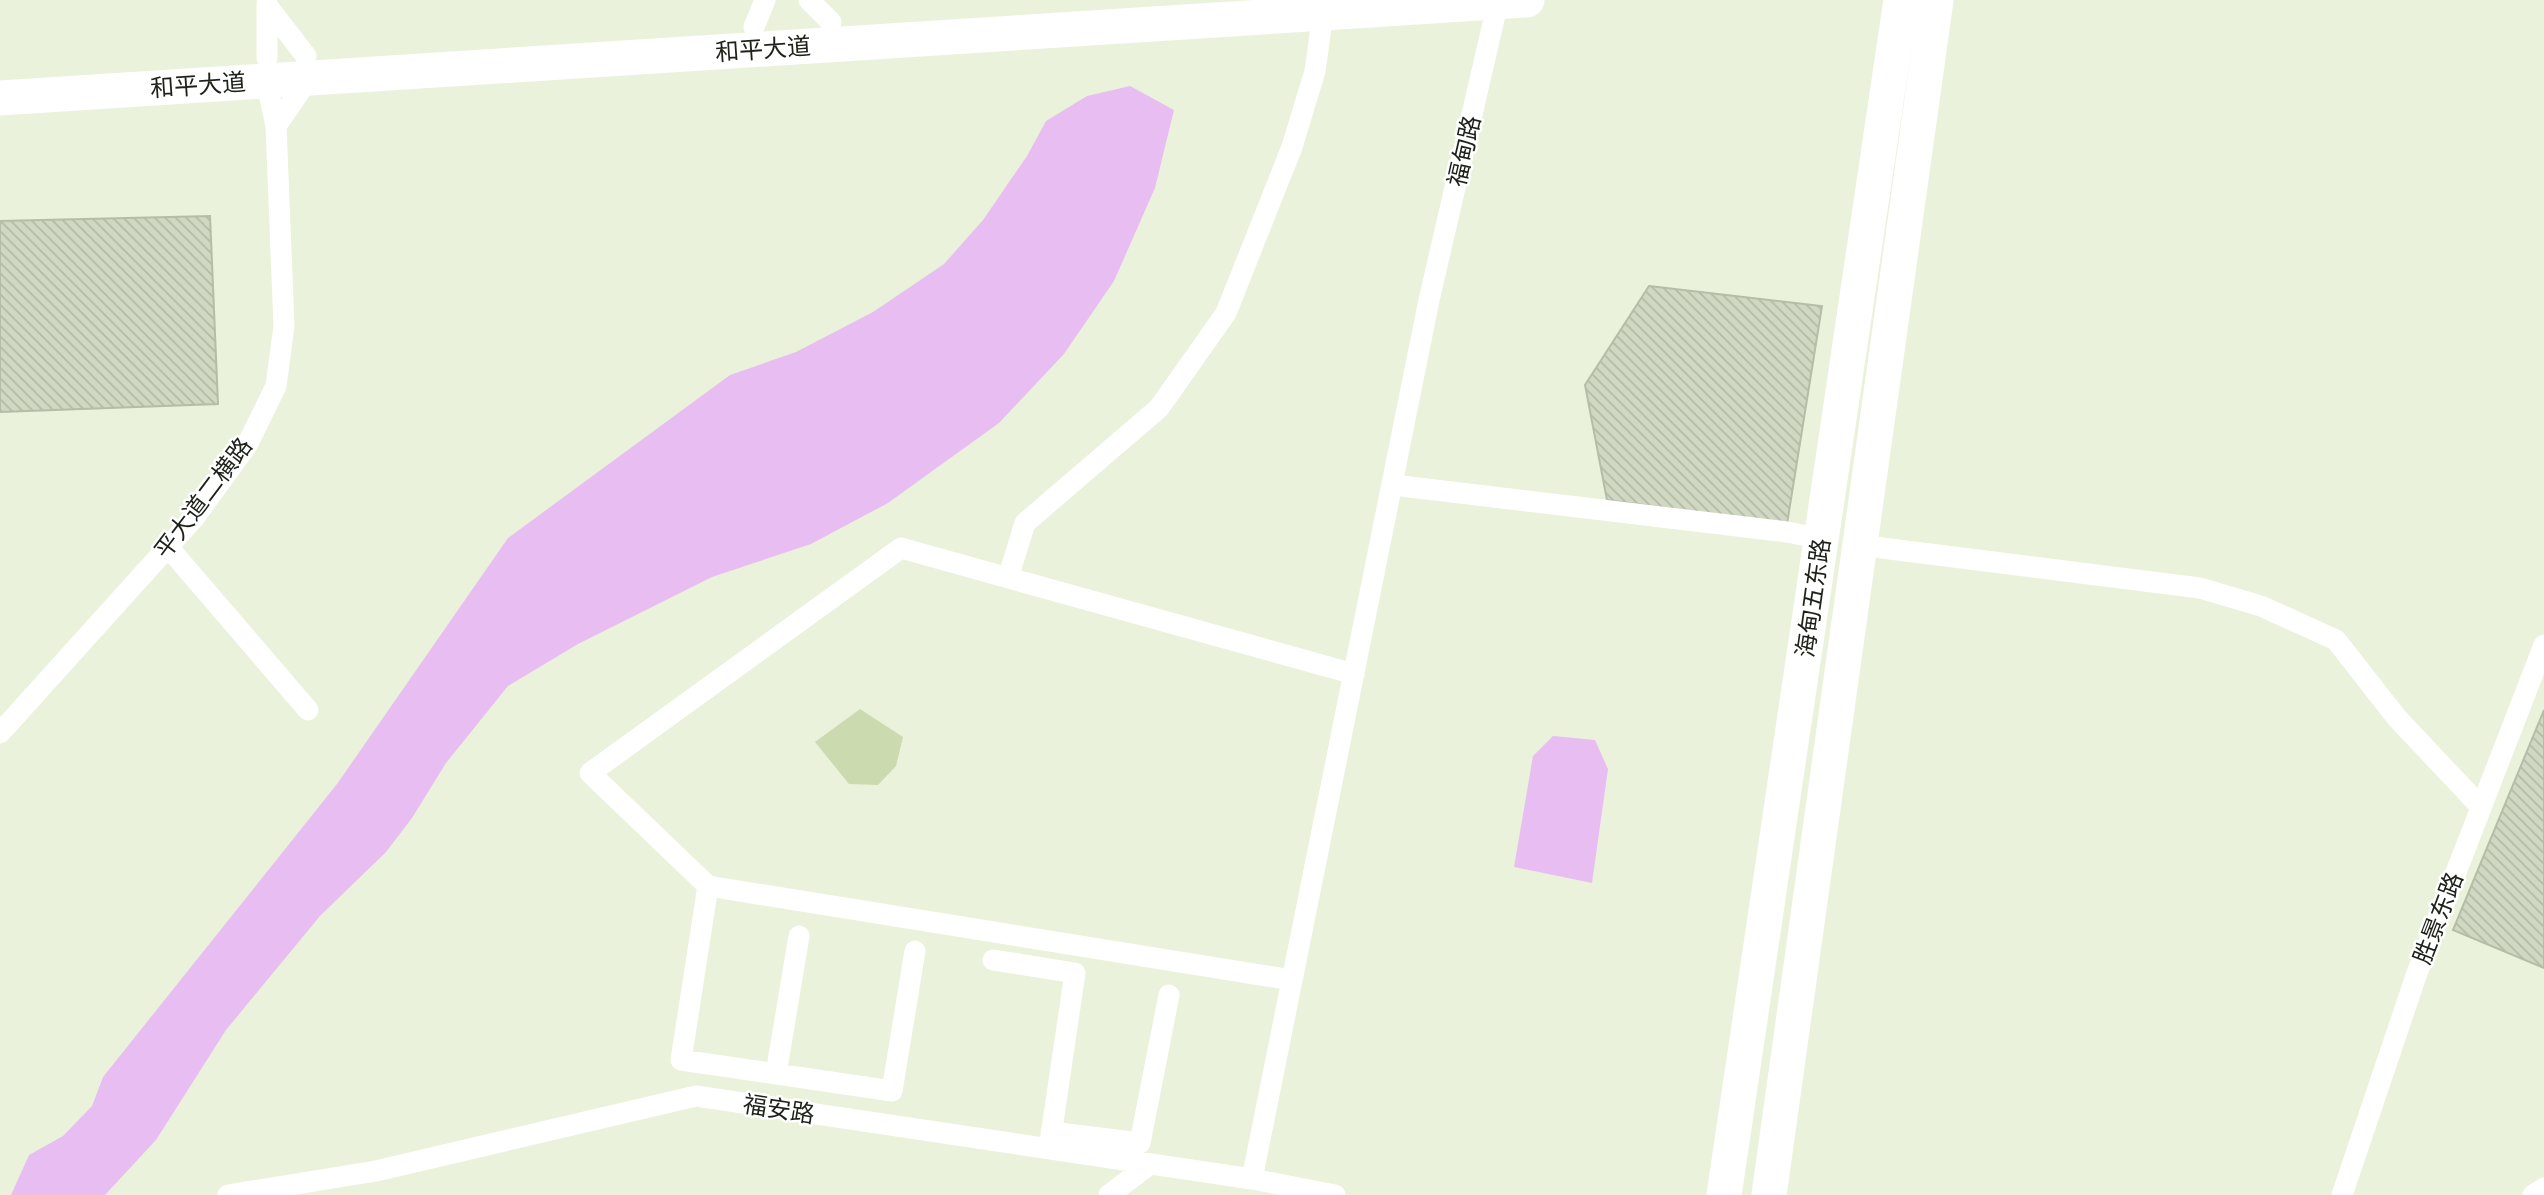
<svg xmlns="http://www.w3.org/2000/svg" width="2544" height="1195" font-family="Jost,'Noto Sans SC',sans-serif">
<style>
.garden{fill:#ccdaaf}
.water{fill:#e8bef2}
.building{fill:url(#building-back-hatch);stroke:#b6bda7;stroke-width:2}
.lines{fill:none;stroke-linecap:round;stroke-linejoin:round}
.street{stroke:#fff;stroke-width:21}
.primary{stroke:#fff;stroke-width:35}
.labels{text-anchor:middle;dominant-baseline:central;stroke-width:5;stroke-linejoin:round;paint-order:stroke}
.street-label{font-size:24px;fill:#1e2119;stroke:#fff}
</style>
<defs>
<pattern id="building-back-hatch" width="6" height="6" patternUnits="userSpaceOnUse" patternTransform="scale(1.75)"><rect width="6" height="6" fill="#d0d8c2"/><path d="M-1 5l2 2M0 0l6 6M5-1l2 2" fill="none" stroke="#b2b9a6"/></pattern>
</defs>
<rect width="100%" height="100%" fill="#eaf2db"/>
<!-- garden -->
<path class="garden" d="M860,709L903,737L896,766L878,785L849,784L815,742Z"/>
<!-- water -->
<path class="water" d="M1130,86L1174,110L1155,188L1114,281L1064,354L999,423L888,503L811,544L712,577L578,644L508,686L446,763L412,818L386,852L320,916L226,1030L156,1140L105,1195H11L29,1155L63,1136L92,1106L103,1077L337,784L508,538L730,375L796,352L873,312L944,264L983,220L1027,156L1046,121L1087,96Z
M1553,736L1595,740L1608,769L1592,883L1514,867L1533,756Z"/>
<!-- building -->
<path class="building" d="M210,216L218,404L0,412V221Z
M1649,286L1822,306L1787,524L1607,500L1585,385Z
M2544,710V968L2453,930Z"/>
<g class="lines">
<!-- street -->
<path class="street" d="M809,0L831,22
M268,7L306,56
M754,27L765,0
M267,58V4
M276,126L309,78
M1393,485L1787,532L1822,539
M1858,545L2200,588L2261,606L2336,640L2397,718L2481,807
M168,547L308,710
M1008,578L1025,523L1159,408L1226,313L1292,147L1315,71L1323,13
M0,733L194,518L247,445L276,386L284,326L276,126L266,80
M708,886L681,1060L892,1091L915,951
M993,960L1075,973L1049,1149
M1292,980L708,886L590,773L901,548L1354,674
M776,1074L799,936
M1051,1132L1140,1143L1169,995
M1252,1179L1429,300L1498,2
M228,1195L376,1171L696,1096L1252,1179L1335,1195
M1109,1195L1150,1164
M2342,1195L2417,973L2544,645
M2533,1195L2544,1188"/>
<!-- primary -->
<path class="primary" d="M0,98L1527,0
M1724,1195L1901,0
M1769,1195L1936,0"/>
</g>
<g class="labels">
<!-- street labels -->
<g class="street-label">
<text transform="translate(763 49) rotate(-4)">和平大道</text>
<text transform="translate(198 85) rotate(-4)">和平大道</text>
<text transform="translate(1464 151) rotate(-77)">福甸路</text>
<text transform="translate(203 498) rotate(-53)">平大道二横路</text>
<text transform="translate(1813 598) rotate(-82)">海甸五东路</text>
<text transform="translate(2438 918) rotate(-69)">胜景东路</text>
<text transform="translate(779 1109) rotate(9)">福安路</text>
</g>
</g>
</svg>
